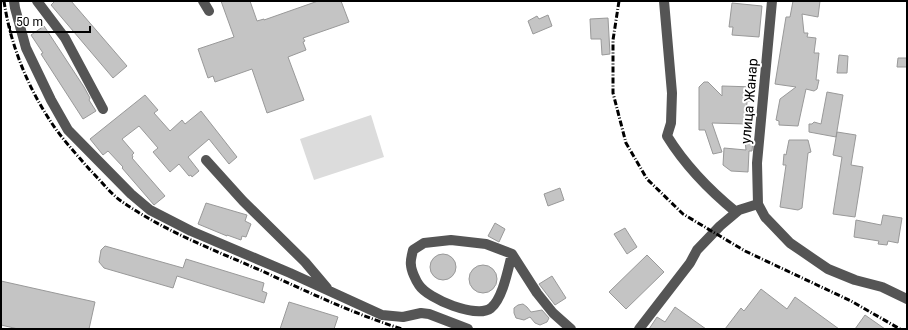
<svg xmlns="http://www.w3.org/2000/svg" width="908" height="330" font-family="Roboto,sans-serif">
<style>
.green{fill:#dcdcdc}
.building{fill:#c4c4c4;stroke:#999}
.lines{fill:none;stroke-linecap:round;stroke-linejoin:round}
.minor{stroke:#555;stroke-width:10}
.rail{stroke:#000;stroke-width:3;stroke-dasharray:6 2 1 2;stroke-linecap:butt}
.labels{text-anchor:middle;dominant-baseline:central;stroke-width:4;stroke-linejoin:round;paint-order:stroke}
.street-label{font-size:14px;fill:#000;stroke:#fff}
</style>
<rect width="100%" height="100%" fill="#fff"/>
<!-- green -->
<path class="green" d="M371,115L384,157L314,180L300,139Z"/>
<!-- building -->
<path class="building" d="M55,1H71L127,66L113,78L51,5Z
M221,1H250L257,21L264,19V20L318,1H341L349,22L303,38L305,41L303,42L306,50L288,57L304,100L267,113L252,69L215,82L213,76L208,78L198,49L234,37Z
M793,1H820L818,17L802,14L804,33H808L807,37L816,38L814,53H819L816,80H819L817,89L814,91L806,89L798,126L779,125V121L776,120L780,99L796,87L775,84L786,17H790Z
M732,3L762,6L759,37L732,35L733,27H729Z
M548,15L552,26L533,34L528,21L537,16L539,19Z
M608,18L610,54L602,55L601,39H591L590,19Z
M44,26L84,87L90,98L89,100L96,111L83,119L41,54L43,53L31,35Z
M839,55L848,56L847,73H837Z
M898,58H907V67H897Z
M704,82H708L722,96V86L755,87L754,101H747L746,124L712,123L722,152L713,154L705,130H699V87Z
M827,92L843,95L836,137L809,132V124H812L814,122L821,124Z
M145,95L158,110L154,113L170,131L182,120L185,124L201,111L237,157L229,164L209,139L188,157L199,171L192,177L191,175L189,176L179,164L170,172L153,152L158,148L139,126L122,139L134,153L132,155L133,157L132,158L165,196L154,205L122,168L123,167L108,151L103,155L90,139Z
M837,132L856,135L851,165L863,167L855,217L833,214L842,157L833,155Z
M745,140H753L752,151H749L748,172L731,171L723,165L724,148L746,150Z
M789,140H808L811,152L808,153L802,208L798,210L780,207L786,165H783L784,154L786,155Z
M560,188L564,200L548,206L544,194Z
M206,203L247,215L245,221L251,224L246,237L242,236L241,240L227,235V236L198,224Z
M883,215L902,218L898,243L888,241L887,245L878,244L879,241L854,237L856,220L881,225Z
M495,223L505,229L499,242L488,236Z
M625,228L637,247L627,254L614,234Z
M105,246L183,268L186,259L264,283L262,291L267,293L264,303L177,276L173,288L104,268L99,262L101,250Z
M430 267a13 13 0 1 1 26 0a13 13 0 1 1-26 0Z
M647,255L664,272L626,309L609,292Z
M469 279a14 14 0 1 1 28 0a14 14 0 1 1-28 0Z
M552,276L566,298L555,305L539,284Z
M1,281L95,302L89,329H18L1,325Z
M761,289L787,309L795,297L839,329H725L741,308L744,311Z
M289,302L338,317L334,329H280Z
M523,304L527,307L531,312L542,310L549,318L547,322L540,325L535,323L530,317L524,320L516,318L514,313V308L518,305Z
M675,307L706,329H649L657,317L665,322Z
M865,315L885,329H855Z"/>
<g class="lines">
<!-- minor -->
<path class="minor" d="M14,1L15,8L26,48L51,100L68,130L131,194L150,210L191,231L290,273L382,315L403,317L421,313L429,314L468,329
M37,1L65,38L103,109
M203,1L209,11
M664,1L672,93L671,123L667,136C685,165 709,190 736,212
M772,1L757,163L758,204L765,217L790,243L828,269L855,280L882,287L907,299
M206,160L243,201L305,262L327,288
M512,254C508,269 503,298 491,308C477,319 428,299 419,285C416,281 411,270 411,265C410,261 412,255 413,250L424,243L451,240L486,244L512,254L537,293L553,313L571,329
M639,329L690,263L697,250L720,226L739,210L758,204"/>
<!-- rail -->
<path class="rail" d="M4,1C10,43 27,86 51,122C62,139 77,155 91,171C101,181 110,193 121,201C164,231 214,250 262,271C308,292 354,314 402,329
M619,1L613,40V93L626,143L647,179L683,214L745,251L851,301L900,329"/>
</g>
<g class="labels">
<!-- street labels -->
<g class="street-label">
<text transform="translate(749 101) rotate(-85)">улица Жанар</text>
</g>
</g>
<!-- border -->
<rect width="908" height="330" fill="none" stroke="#000000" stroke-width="4"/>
<!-- scale -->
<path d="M10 26v6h80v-6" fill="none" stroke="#000000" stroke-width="2"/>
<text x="16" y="26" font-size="12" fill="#000000" stroke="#ffffff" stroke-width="3" paint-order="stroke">50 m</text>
</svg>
